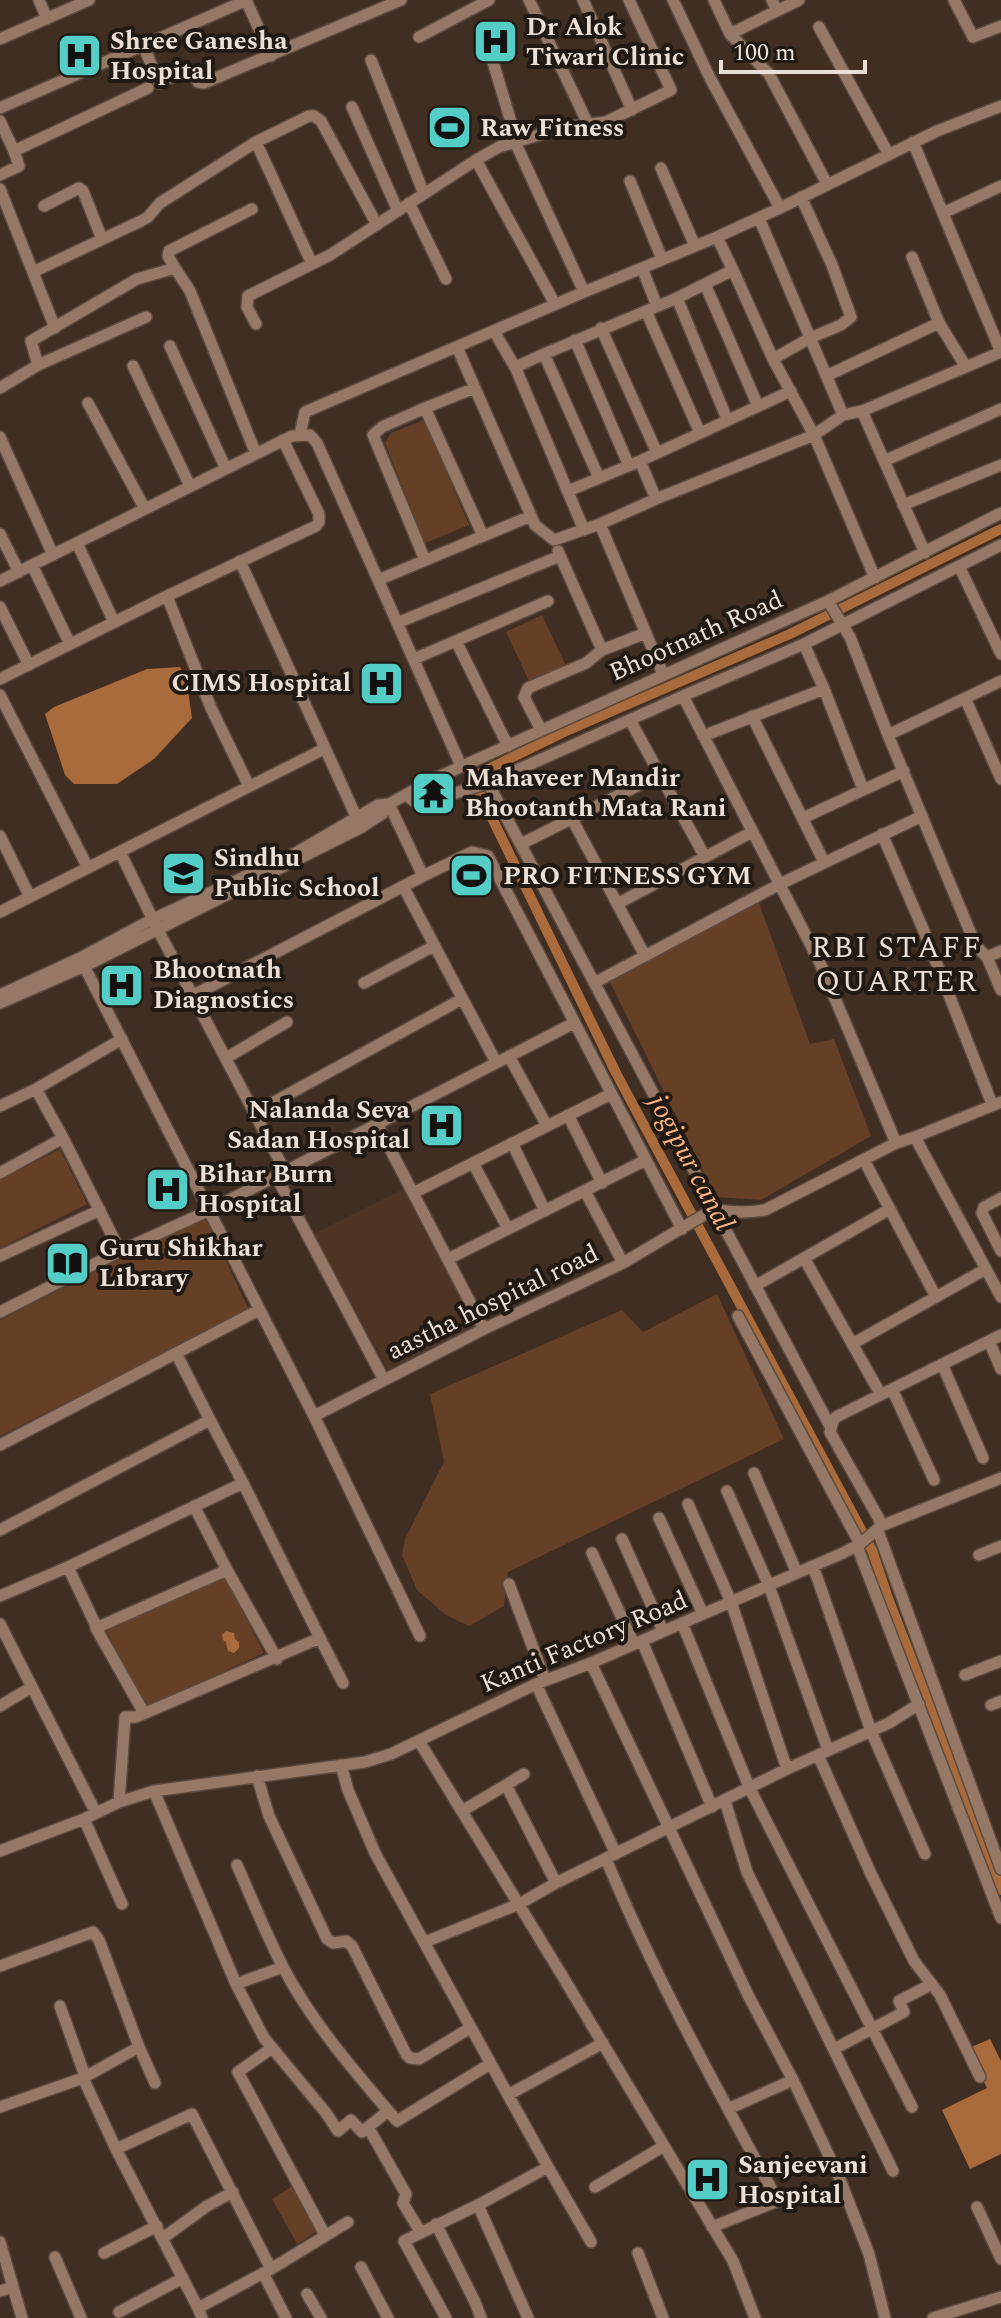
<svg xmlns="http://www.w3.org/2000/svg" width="1001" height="2318" font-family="Spectral,serif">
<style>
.built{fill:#4d3423}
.green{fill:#654027}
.water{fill:#a96a3c}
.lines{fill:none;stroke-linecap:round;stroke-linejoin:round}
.canal{stroke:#a96a3c;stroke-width:10}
.minor-casing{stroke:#5c4a3f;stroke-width:14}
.minor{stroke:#957865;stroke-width:11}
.labels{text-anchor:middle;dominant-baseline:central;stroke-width:8;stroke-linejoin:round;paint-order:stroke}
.poi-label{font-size:26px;font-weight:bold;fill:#ebdfd6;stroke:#211913;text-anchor:start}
.street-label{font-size:26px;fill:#ebdfd6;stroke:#211913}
.water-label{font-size:28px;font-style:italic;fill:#fab282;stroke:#211913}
.quarter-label{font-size:30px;letter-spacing:2px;fill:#ebdfd6;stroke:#211913}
</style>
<rect width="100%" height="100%" fill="#412e22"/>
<!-- built -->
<path class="built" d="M502,29L509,48L489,55L482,37Z
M403,1189L475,1326L389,1371L313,1234Z"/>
<!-- green -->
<path class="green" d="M424,420L469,525L425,543L385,443L391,433Z
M542,615L567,668L530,683L506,632Z
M759,903L810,1044L834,1039L871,1136L761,1200L716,1197L609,980Z
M60,1149L87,1204L0,1248V1180Z
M205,1216L249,1310L0,1436V1320Z
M717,1294L784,1439L508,1572L504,1606L469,1626L446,1615L417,1590L402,1555L405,1539L444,1462L430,1394L622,1310L643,1332Z
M223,1573L264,1653L145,1707L104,1626Z
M294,2185L319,2230L297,2244L272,2199Z"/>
<!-- water -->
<path class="water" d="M180,667L186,677L192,718L154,759L117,784H74L65,775L45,714L54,707L147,669Z
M226,1631L234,1633L235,1639L239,1642V1648L234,1653L228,1651L226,1642L223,1640L222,1635Z
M990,2039L1001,2061V2154L970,2169L942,2110L987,2088L967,2049Z"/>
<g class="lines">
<!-- canal -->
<path class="canal" d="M1001,529L790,634L564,732L472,777L616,1073L872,1550L888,1598L1001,1890"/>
<defs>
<path id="minor" d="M39,0L47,19
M246,0L271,56
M529,0L588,124
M583,0L632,110
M673,0L709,76L780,208
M714,0L730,34L769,74L827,184
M772,0L777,11
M954,0L973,37L1001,26
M819,27L889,155
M730,34L799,0
M419,37L489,0
M0,39L89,0
M143,45L159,83
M371,60L424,194
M493,62L517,142
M170,78L186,71L194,74L198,82L204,83L401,0
M352,107L398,211
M0,108L247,0
M0,121L14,151
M256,142L312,264
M515,142L584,292
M913,142L1001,352
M661,168L695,246
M0,175L19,166L14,151L148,88
M630,181L662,259
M0,189L55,328
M409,203L446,279
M44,206L79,188L83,191L102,239
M943,213L1001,186
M759,218L843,415
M717,237L733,270
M912,257L939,323L966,367
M175,268L168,256L169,251L252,209
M642,268L657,306
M33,272L141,221L148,217L160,203L256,142L309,116H314L321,121L377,225
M705,284L758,406
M677,298L727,419
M555,304L476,160L499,147L565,127L606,122L671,90L629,0
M646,311L700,433
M256,324L247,307L248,296L330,255L476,160
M601,328L657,453
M494,331L516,369
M575,340L629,466
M170,346L226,469
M457,347L535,525L554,540L600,524L663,674
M544,354L599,478
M773,359L814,435L843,415L862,411L1001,352
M38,365L146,317
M133,366L190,486
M826,376L939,323
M0,388L38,365L31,341L137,279L175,268L190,291L256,454
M88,403L145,509
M425,408L475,388
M862,411L925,553
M300,434L305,412L584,292L717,237L780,208L937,131L1001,106
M0,437L53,555
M640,461L656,499
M884,461L1001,409
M568,491L640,461L791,391
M903,505L1001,465
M600,524L656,499L814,435L875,578
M584,530L516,369L520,365L544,354L677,298L733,270L773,359L810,338L841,325L851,317L832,265L801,197
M0,534L19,572
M77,543L114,622
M558,551L602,650
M425,560L373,435L382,427L425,408L483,536
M240,561L359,823
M32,565L70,644
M959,566L1001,654
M378,580L531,516
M0,581L292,436L310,435L317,443L461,766
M167,596L211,708L249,786
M828,601L850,637L888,735L976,946L987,957L1001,990
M0,607L29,665
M397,623L560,556
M456,641L508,746
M804,644L824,689L863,789
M414,659L548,601
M0,679L167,596L316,526L319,522V514L283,440
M0,695L88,868
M683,696L820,963L896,1143
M965,698L1001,779
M752,716L824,862
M630,720L705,857
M541,730L524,697L528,688L586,663L602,650L646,633
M888,735L1001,681
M703,736L824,689
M488,783L831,1428
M406,795L414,801L420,804L488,783L683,696L804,644L1001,545
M389,804L423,876
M803,818L904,771
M572,819L644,954
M882,834L923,929L992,1104
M0,836L30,897
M521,844L659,775
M120,852L158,930L285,1171
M403,886L496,1062
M617,904L752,832
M0,912L324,749
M987,957L1001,951
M80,958L314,1416L420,1636
M364,983L434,946
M594,983L780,884L922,816
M0,995L80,958L153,919L294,854L378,805L389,804L436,778L828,601L1001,513
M192,996L423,876L472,852L488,856L682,1229
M0,1003L85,966L362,827L382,814L389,804
M509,1056L547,1126
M226,1058L287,1022
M36,1089L63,1138
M0,1106L36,1089L122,1039
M254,1113L462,999
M568,1115L602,1183
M377,1124L484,1329
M915,1137L1001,1102
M512,1143L545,1211
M864,1160L936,1297
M473,1163L508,1229
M0,1173L63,1138L120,1251
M276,1176L384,1380
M585,1191L623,1263
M413,1193L611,1094
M1001,1198L984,1207L982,1213L1001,1251
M0,1256L100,1210
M804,1258L881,1395
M448,1259L646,1160
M755,1286L890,1209
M0,1312L120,1251L210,1210L574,1023
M738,1316L860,1544
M989,1341L1001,1369
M852,1344L986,1269
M176,1353L210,1420
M942,1364L983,1458
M892,1389L934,1480
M314,1416L484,1329L623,1263L714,1209C732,1213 747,1213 765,1210L896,1143L915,1137L1001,1297
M0,1445L259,1310
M754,1473L797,1573
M727,1491L769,1586L828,1750
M688,1504L731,1602L787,1769
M659,1518L703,1614
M881,1526L1001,1478
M0,1530L210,1420L243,1483L68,1567L0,1596
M878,1531L1001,1869
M622,1539L663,1631
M857,1546L1001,1918
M592,1553L634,1644
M979,1555L1001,1546
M813,1566L871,1731L925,1854
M68,1567L97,1628
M227,1570L277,1659
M509,1584L545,1680
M682,1623L750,1789L912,2107
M0,1624L96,1813
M320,1638L343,1683
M642,1641L712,1807
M591,1663L749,1997L793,2080L839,2177L869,2254L885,2318
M965,1675L1001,1661
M536,1684L616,1854
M991,1705L1001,1701
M0,1706L32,1687
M144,1713L96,1628L227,1570L194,1506
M419,1741L560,1972L733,2261L755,2318
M818,1755L871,1874L914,1961L940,1995L980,2077
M341,1765L348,1790L375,1853L508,2095
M257,1776L269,1816L327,1939L333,1943L346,1941L352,1946L406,2054L410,2058L419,2059L470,2028
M506,1785L524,1774
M154,1791L236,1984L264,2038L326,2113L338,2131L351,2120L362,2132L388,2111
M725,1801L747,1872L893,2171
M119,1802L125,1717H136L320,1638L243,1483
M462,1811L506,1785L556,1883
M84,1819L122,1904
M0,1851L84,1819L119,1802L154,1791L365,1762L391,1754L536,1684L591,1663L843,1553L860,1544L881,1526L879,1519L830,1432L833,1421L836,1417L1001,1335
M606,1859C655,1977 717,2089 778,2201L712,2227
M237,1865C252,1899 266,1934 283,1967C312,2023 356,2073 397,2121L490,2064
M425,1942L519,1904L556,1883L787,1769L889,1723L919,1704
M0,1966L93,1932L99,1940L139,2047L155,2083
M236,1984L283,1967
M60,2006L85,2076
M272,2048L238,2072L325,2235
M834,2049L904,2012L899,2001L932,1984
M83,2078L139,2047
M0,2107L83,2078L116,2149L198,2308
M728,2109L793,2080
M368,2127L406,2194L403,2203L421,2233
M116,2149L192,2114L271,2269
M548,2167L591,2242
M595,2187L664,2146
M478,2205L528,2318
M977,2207L1001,2259
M436,2224L475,2302L481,2318
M163,2238L207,2206L233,2192
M0,2242L22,2318
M104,2253L157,2226
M638,2253L663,2318
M55,2257L81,2318
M361,2267L388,2318
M263,2273L286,2318
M0,2291L13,2287
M307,2294L321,2318
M119,2312L183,2278
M202,2318L198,2308L271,2269L348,2222
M446,2318L404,2241L478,2205L548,2167L508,2095L603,2043
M933,2318L1001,2297"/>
</defs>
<!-- minor casing -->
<use href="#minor" class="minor-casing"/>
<!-- minor -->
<use href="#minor" class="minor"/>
</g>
<!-- icons -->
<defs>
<symbol id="hospital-square" viewBox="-11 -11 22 22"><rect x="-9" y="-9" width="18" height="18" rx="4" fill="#54cdc6" stroke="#211913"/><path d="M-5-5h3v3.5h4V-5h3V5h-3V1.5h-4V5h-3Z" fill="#111"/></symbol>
<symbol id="stadium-square" viewBox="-11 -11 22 22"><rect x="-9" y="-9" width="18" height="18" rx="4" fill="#54cdc6" stroke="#211913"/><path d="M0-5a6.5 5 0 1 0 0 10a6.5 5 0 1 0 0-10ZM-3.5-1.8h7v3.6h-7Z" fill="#111"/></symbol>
<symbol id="temple-square" viewBox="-11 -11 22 22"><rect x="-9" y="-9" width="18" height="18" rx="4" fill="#54cdc6" stroke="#211913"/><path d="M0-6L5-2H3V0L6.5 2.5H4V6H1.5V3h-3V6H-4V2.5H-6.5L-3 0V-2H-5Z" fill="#111"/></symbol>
<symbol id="school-square" viewBox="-11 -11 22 22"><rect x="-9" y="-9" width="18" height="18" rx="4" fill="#54cdc6" stroke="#211913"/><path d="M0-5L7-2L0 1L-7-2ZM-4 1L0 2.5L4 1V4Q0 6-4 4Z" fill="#111"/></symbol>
<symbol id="library-square" viewBox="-11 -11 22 22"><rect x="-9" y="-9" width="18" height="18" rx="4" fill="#54cdc6" stroke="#211913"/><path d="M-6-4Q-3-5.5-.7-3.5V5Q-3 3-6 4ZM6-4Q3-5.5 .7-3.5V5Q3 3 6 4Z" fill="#111"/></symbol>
</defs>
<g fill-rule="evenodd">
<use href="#hospital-square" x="470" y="16" width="51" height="51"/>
<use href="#hospital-square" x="54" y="30" width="51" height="51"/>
<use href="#stadium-square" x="424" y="102" width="51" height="51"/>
<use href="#hospital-square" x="356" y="658" width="51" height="51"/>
<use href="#temple-square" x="408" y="768" width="51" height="51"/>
<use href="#school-square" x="158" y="848" width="51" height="51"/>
<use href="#stadium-square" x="446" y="850" width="51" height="51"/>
<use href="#hospital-square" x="96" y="960" width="51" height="51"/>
<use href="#hospital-square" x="416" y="1100" width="51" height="51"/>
<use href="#hospital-square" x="142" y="1164" width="51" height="51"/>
<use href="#library-square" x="42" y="1238" width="51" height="51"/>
<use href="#hospital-square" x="682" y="2154" width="51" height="51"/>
</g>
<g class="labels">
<!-- poi labels -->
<g class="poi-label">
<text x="526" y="27">Dr Alok<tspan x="526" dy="30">Tiwari Clinic</tspan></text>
<text x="110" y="41">Shree Ganesha<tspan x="110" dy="30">Hospital</tspan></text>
<text x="480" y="128">Raw Fitness</text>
<text x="351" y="683" text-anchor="end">CIMS Hospital</text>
<text x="465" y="778">Mahaveer Mandir<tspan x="465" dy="30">Bhootanth Mata Rani</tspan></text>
<text x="214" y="858">Sindhu<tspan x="214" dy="30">Public School</tspan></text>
<text x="503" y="876">PRO FITNESS GYM</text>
<text x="153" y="970">Bhootnath<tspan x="153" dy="30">Diagnostics</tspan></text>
<text x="410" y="1110" text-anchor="end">Nalanda Seva<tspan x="410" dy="30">Sadan Hospital</tspan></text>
<text x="198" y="1174">Bihar Burn<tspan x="198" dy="30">Hospital</tspan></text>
<text x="99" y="1248">Guru Shikhar<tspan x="99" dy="30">Library</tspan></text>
<text x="738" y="2165">Sanjeevani<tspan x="738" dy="30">Hospital</tspan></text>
</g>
<!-- street labels -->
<g class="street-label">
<text transform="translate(696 636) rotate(-24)">Bhootnath Road</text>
<text transform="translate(493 1302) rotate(-26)">aastha hospital road</text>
<text transform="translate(584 1642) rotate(-23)">Kanti Factory Road</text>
</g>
<!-- water labels -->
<g class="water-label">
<text transform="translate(691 1163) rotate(62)">jogipur canal</text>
</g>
<!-- quarter labels -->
<g class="quarter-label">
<text x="897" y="948">RBI STAFF<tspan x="897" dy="34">QUARTER</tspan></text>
</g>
</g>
<!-- scale -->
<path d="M721 60v12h144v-12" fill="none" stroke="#ebdfd6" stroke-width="4"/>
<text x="733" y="60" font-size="24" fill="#ebdfd6" stroke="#211913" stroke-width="6" paint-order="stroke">100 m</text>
</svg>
